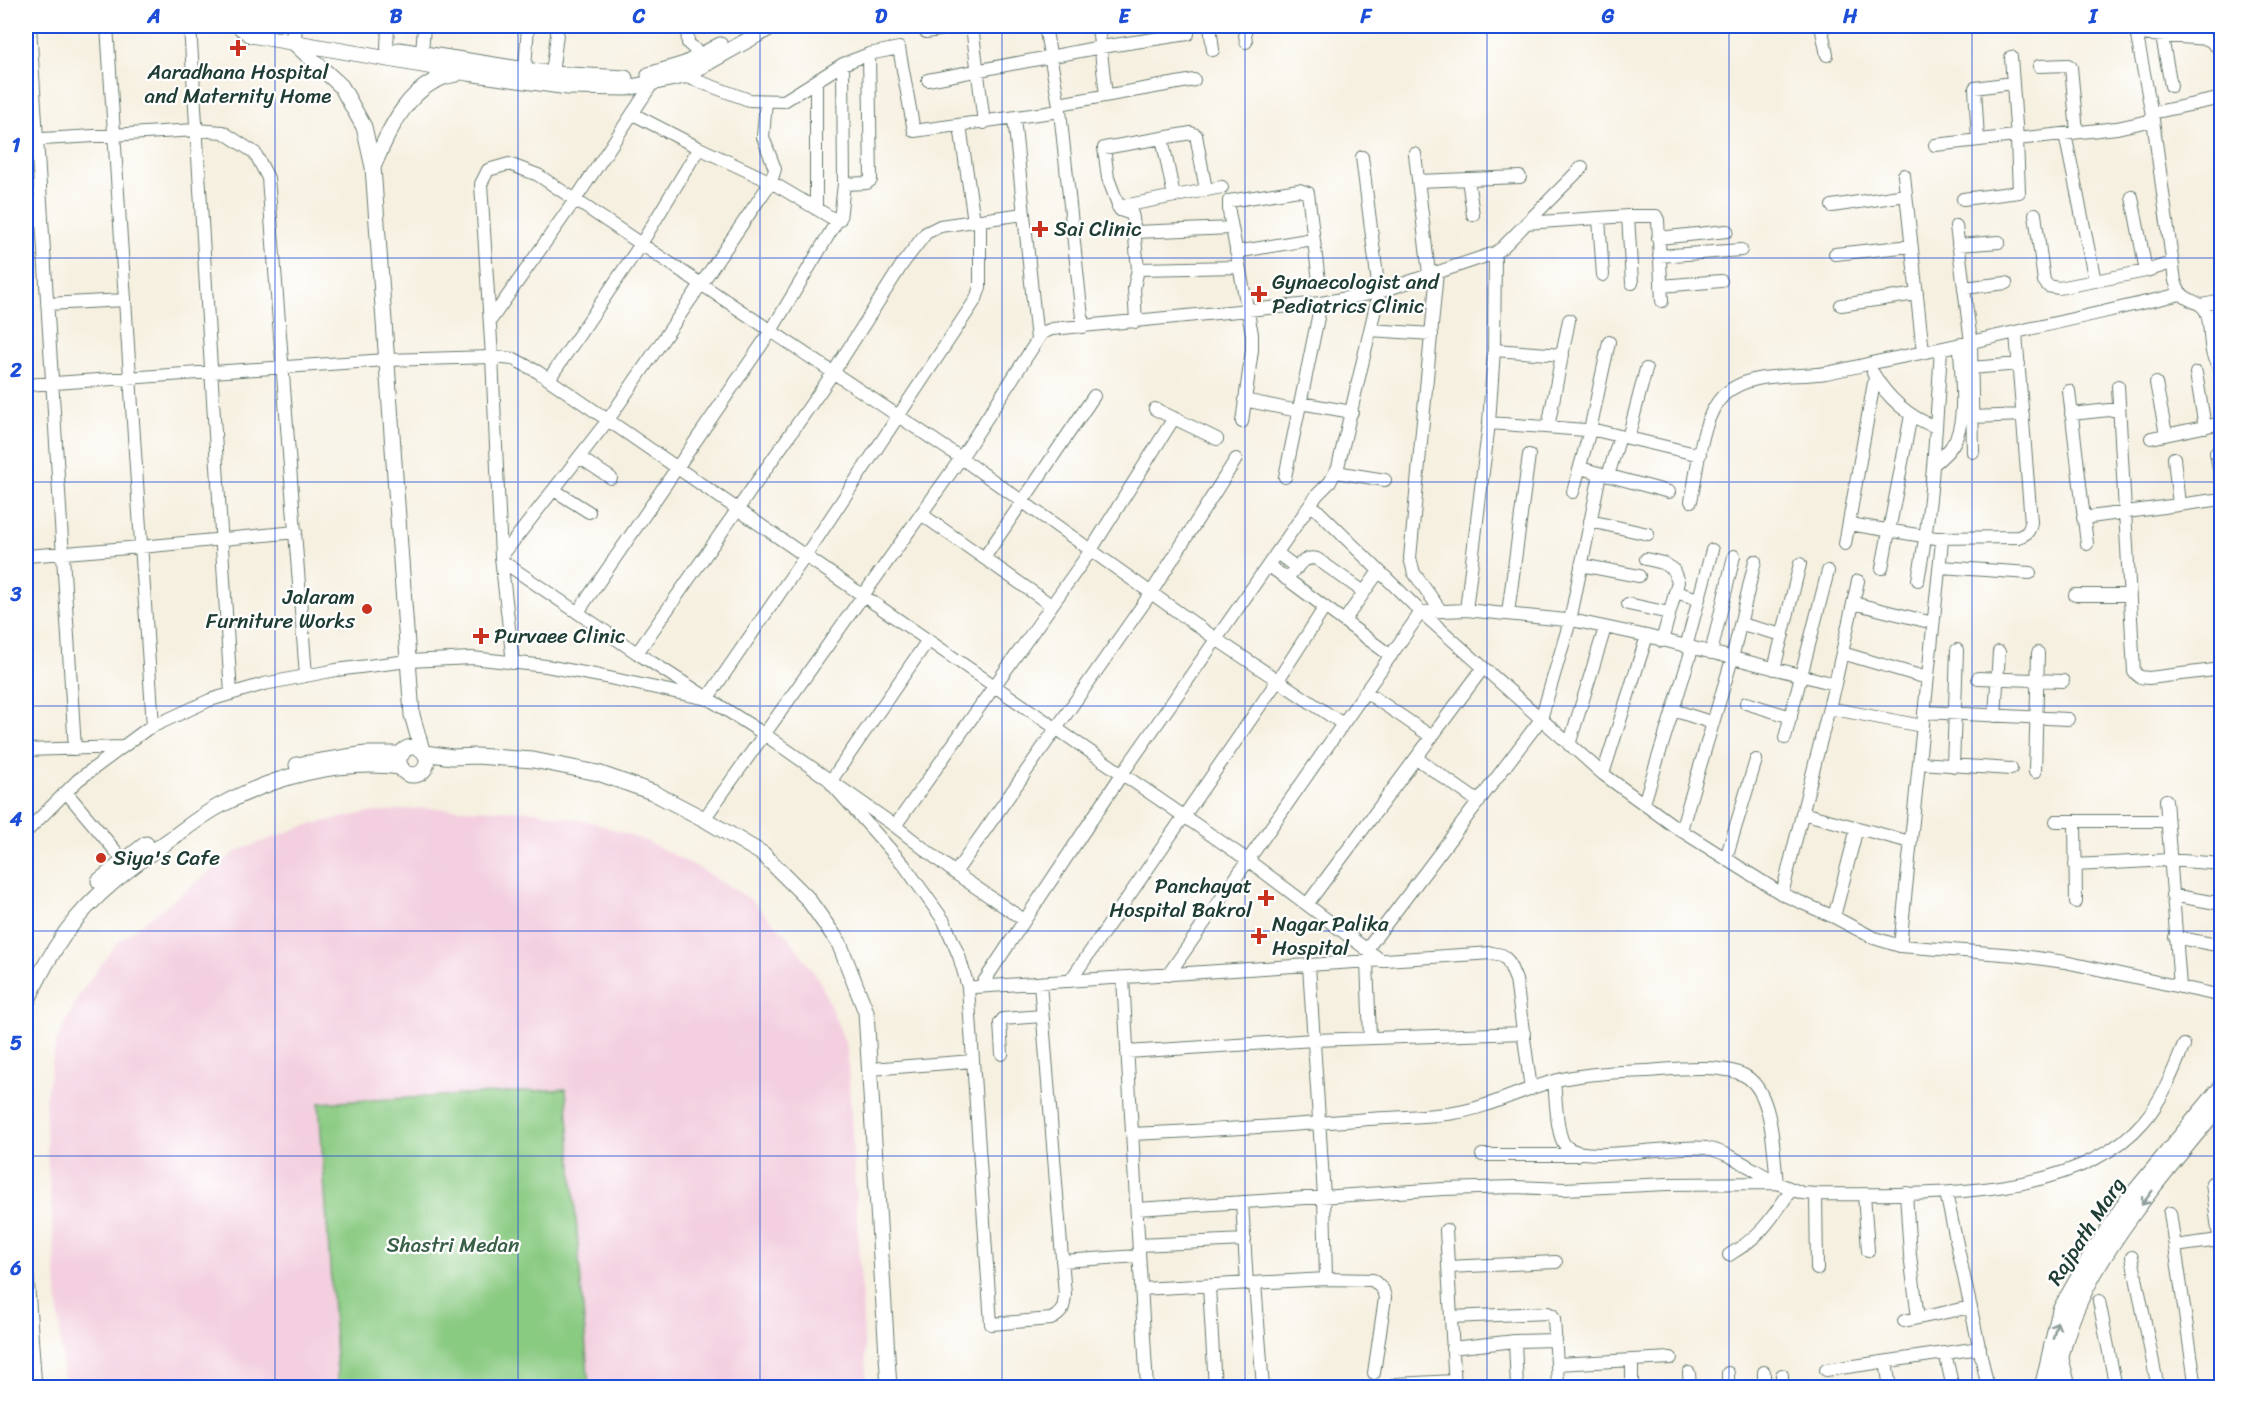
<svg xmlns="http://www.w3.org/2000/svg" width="2247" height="1413" font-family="Sriracha,sans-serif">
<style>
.built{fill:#f3cfdf}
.green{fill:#8acb82;stroke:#54845b;stroke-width:1.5}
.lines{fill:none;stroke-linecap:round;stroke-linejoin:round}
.minor-casing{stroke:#6a7c70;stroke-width:14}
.major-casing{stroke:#6a7c70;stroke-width:17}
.minor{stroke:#fff;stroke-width:12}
.major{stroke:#fff;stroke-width:15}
.oneway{stroke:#8f9e9a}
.grid{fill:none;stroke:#1d4ed8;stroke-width:1.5;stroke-opacity:0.55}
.poi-dot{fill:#c8321e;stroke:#fff;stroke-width:2}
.labels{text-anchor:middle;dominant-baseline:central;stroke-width:4.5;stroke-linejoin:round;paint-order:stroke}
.poi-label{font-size:21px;fill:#1f3d34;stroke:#fff;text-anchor:start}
.street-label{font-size:21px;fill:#1f3d34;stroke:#fff}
.park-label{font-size:21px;fill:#3a6048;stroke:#fff}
.neatline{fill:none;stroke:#1d4ed8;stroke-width:2}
.grid-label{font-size:20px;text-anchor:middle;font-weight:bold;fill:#1d4ed8}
</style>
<rect width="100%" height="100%" fill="#fff"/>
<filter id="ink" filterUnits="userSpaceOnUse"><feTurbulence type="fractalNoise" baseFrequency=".0167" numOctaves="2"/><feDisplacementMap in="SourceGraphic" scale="12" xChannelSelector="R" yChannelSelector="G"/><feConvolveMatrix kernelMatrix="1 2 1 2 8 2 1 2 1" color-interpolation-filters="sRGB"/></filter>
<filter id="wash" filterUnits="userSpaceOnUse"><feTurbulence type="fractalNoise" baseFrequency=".008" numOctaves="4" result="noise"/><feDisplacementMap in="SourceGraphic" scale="24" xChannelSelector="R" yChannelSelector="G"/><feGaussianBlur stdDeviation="1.35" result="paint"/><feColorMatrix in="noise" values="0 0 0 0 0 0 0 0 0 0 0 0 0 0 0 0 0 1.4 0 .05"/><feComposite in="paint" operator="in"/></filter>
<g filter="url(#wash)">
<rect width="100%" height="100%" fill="#f6f0e0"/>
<!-- built -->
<path class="built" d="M422,808L534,811L595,823L646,841L695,866L750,899L791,940L821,983L847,1047L867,1387L64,1388L47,1152L45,1100L56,1042L79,995L117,943L237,851L304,826L366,813Z"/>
<!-- green -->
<path class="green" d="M566,1089L589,1387H338L319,1103Z"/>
</g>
<g filter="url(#ink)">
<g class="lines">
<defs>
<path id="minor" d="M30,26L75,749
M107,26L153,726
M190,26L231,694
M687,26L688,43L701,55
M972,26L984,123
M1045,26L1060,111L1083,327
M1098,26L1106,95
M1210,26L1213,50
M1244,26L1246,42
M1821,26L1827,55
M2135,26L2153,120L2175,281C2177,286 2178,291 2182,294C2190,303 2203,301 2207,314C2213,333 2206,355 2222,370
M2160,26L2171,86
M926,32L963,26
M2138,34L2208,39L2222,51
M387,48L388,26
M422,53L424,26
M2011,57L2017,139L2117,128L2153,120
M2039,66L2068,65L2071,67L2077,132
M525,69L528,26
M552,74L558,26
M684,76L749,100L784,101L843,64L869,54L899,48L914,131L1060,111
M928,80L1101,47L1188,34
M816,82V209
M1059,104L1194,80
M2152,113L2222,98
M633,114L699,148L771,182L837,221
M1014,118L1037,340
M960,126L974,221
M2065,134L2095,281
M1162,138L1174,196
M26,140L196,130L223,132L255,153L268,178L306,676
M1978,140L1975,88L2012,83
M1935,145L2015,136
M1415,154L1429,274
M1904,175L1923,352
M1468,179L1473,215
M1418,181L1520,177
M844,184L867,183L871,180L869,54
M2132,197L2146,271
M1963,199L2019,192L2017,139
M1832,206L1906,195
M1118,207L1222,187
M2035,214L2044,281L2048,286L2059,288L2146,271L2171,263
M1628,216L1632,283
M1599,219L1603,275
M1526,223L1628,216H1656L1658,220L1662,301
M1956,226L1971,342L1973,452
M1135,232L1232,228
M1658,238L1727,231
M1958,245L1999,242
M1236,252L1313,239
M1835,254L1911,246
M1659,256L1741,250
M1138,269L1239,267
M1437,272L1410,558L1414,573L1441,611
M1661,286L1721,281
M1964,288L2006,283
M47,304L125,300
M1841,305L1917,294
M2202,305L2222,301
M490,321L575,200L652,84
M1136,322L1134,288L1138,269L1133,218L1132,214L1120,210L1108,178L1104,148L1191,133L1196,135L1206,190
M1370,330L1432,334
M1494,350L1563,355
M1971,368L2019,364
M1873,373C1887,398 1910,418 1936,427
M2196,373L2205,427
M549,379L641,244L699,148
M2156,383L2166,434
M26,385L386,360L492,357L514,359L538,372L1249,861L1382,961
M2118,386L2134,672L2140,677L2149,678L2222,669
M2069,391L2087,544
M1244,400L1298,411
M1300,403L1352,412
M1155,409L1217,439
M2071,414L2119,409
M1972,417L2023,415
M1242,422L1252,350V334L1229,212V201L1299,190L1308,193L1319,281
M1489,423L1599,431L1700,455
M1548,427L1569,320
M1628,438L1646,369
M2151,438L2222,423
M2216,453L2222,485
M579,457L611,478
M2174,458L2179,505
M1934,464C1940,459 1947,453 1951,447C1969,424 1960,373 1960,345
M1580,468L1669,492
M1336,472L1385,480
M1608,476L1620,436
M1285,477L1321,303
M554,490L589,512
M1573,492L1590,430L1609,342
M1691,501C1698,470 1700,416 1725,394C1751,371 1793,378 1826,373C1852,368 1879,361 1906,356C1998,337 2089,315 2181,294
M1311,504L1421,612L1603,774L1674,826L1782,894L1834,917L1874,938L1900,946L2015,955L2065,962L2222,996
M921,514L1051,605
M2083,518L2222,499
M1590,521L1648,534
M1849,524L1936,538L1942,541L1900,946
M1936,538L2018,537C2027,534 2030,531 2031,522L2016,333
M1845,544L1875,377
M1277,553L1297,568
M26,556L141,547L296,532
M501,557L608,420L771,182L775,169L763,137L766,101
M984,558L1094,396
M1646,559L1663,563L1673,569L1678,582L1662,641
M502,561L637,653L764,734L895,826L955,873L1024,920
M1268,565L1391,656
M1581,565L1639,576
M1940,567L2030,573
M1882,568L1911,415
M1286,579C1295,570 1303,555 1317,559L1364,592
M1918,580C1933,503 1936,426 1941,349
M1675,592L1699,599
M2075,595H2130
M1853,603L1933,623
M1628,604L1669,613
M1466,610L1489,423L1494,350L1495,253
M578,612L771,331L837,221L840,219L844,184L843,64
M1421,612L1466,610L1576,621L1647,636L1835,684
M1508,613L1529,455
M1344,621L1379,571
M1741,624L1783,635
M928,640L830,782L904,865L944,921L959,956L968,987L991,1324L1051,1319C1063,1313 1064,1307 1065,1295L1040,983
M1686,647L1712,550
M637,653L833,373L903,263L926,233L940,226L1023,214
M1711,653L1734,556
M1842,653L1927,678
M513,663L501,557L492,357L481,184L488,170L509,164L538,175L961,458L1216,639L1343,724
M1774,669L1800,564
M1978,678L2063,681
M1366,692L1432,737
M1746,703L1791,717
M1829,708L1922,726
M1673,710L1713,723
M1924,712L2068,719
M1995,716L1999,652
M1785,738L1828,571
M1569,745L1605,628
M26,750L122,747
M1416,758L1479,802
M1919,763L2011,769
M1953,766L1957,650
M2035,772L2038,653
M1603,774L1647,636
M66,792L129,867
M2166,800L2180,987
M1644,803L1692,649
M1802,813L1910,842
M704,819L961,458L1042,333L1052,329L1321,303L1379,292L1495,253L1503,247L1582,167
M2056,821H2167
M2075,821L2076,902
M895,826L1091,550L1174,418
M1681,830L1732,659L1755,561
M26,832L78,780L147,729L210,700L264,684L336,670L408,661L472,658L546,666L600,676L707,699L806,555L976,299L980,287V220
M1726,858L1756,760
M2075,865L2169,860L2222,864
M955,873L1151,593L1236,459
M1782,894L1835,684L1858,581
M2172,895L2222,904
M1308,903L1483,668
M1834,917L1857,828
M2175,937L2222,946
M1367,949L1541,719L1570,621L1600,474
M1367,962L1370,1037
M1309,966L1324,1196L1326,1279
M1168,975L1421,612
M1123,978L1147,1388
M1070,981L1278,680L1325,607
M981,986L1122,774L1317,495L1330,482L1338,467L1379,292L1362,157
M975,987L1492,953L1502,955L1508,961L1516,980L1531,1089
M1127,1052L1314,1040L1524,1033
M1002,1054L1000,1023L1003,1019L1042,1016
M871,1069L973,1061
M1554,1082C1556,1096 1556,1135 1565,1145C1582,1166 1677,1143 1706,1148C1731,1153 1753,1170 1776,1182
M1132,1134C1211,1130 1289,1126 1368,1119C1396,1117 1426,1117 1454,1113C1492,1107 1526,1087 1562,1079C1590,1073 1620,1072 1648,1071C1674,1069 1725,1063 1747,1077C1774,1095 1773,1152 1777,1183L1802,1193L1816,1194C1913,1194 2075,1203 2144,1121C2163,1099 2173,1071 2184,1045
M1482,1155H1577
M2212,1183L2222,1261
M1906,1193L1910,1255L1918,1318
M1946,1193L1988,1388
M1816,1194L1817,1269
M1864,1194L1868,1251
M1242,1202L1247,1284
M1137,1209L1443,1189L1514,1187L1564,1189L1667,1184L1777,1183
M2170,1213L2196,1388
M1446,1230L1455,1388
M1139,1245L1245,1240
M2175,1246L2219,1240
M1729,1255C1762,1235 1770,1221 1791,1190
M2132,1257L2158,1388
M1062,1261L1139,1256
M1448,1267L1556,1262
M1255,1283L1263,1388
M1209,1286L1215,1388
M1141,1289L1326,1279L1373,1280L1383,1290L1385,1298L1374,1373
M2099,1301L2116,1388
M1451,1317L1548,1313L1552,1315L1554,1319L1557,1364
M1904,1321L1971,1307
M1515,1341L1517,1388
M1452,1348L1515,1341L1556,1340
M1945,1353L1953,1388
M2062,1357L2070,1388
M1886,1362L1890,1388
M1826,1370L1980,1348
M1689,1373L1690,1388
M1728,1373V1388
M1782,1375V1388
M1396,1384L1455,1381
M1558,1388L1557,1364L1671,1358
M1632,1388V1361
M1764,1388V1372"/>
<path id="major" d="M240,27L251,35L468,73L568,87L627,88L684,76L773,26
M294,33L293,42L341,86L364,127L373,167L412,715L422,750
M399,50L552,74L625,78
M649,75L685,64L720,45
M373,167C390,128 410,81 456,74
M399 761a14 14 0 1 1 28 0a14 14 0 1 1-28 0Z
M425,753L452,757L476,756L533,760L598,773L652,792L704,819L763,854L807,898L839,943L866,1012L889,1388
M297,765L366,754H402
M99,881L146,844
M26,1004C37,979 50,955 66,932C93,895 130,867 168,841C185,829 202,815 221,805C275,776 340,759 401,767
M26,1276L34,1388
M2042,1388L2060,1310L2092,1253L2126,1202L2222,1086
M2055,1388C2059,1362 2065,1336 2075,1312C2107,1237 2170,1166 2222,1103"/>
</defs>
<!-- minor casing -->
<use href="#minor" class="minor-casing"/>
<!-- major casing -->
<use href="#major" class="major-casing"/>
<!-- minor -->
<use href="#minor" class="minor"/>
<!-- major -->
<use href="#major" class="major"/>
</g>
<!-- one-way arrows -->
<defs><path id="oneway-shaft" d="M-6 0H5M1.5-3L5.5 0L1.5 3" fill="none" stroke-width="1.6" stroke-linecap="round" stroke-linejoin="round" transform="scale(1.5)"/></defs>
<g class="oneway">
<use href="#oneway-shaft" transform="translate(2147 1198) rotate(127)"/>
<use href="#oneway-shaft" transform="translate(2055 1330) rotate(-76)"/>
</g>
</g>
<!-- grid -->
<path class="grid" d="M275,26V1388M518,26V1388M760,26V1388M1002,26V1388M1245,26V1388M1487,26V1388M1729,26V1388M1972,26V1388M26,258H2222M26,482H2222M26,706H2222M26,931H2222M26,1156H2222"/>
<!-- markers -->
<g class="poi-dot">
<path d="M235 39h6v6h6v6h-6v6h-6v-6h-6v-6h6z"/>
<path d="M1037 220h6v6h6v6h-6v6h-6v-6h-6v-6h6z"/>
<path d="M1256 285h6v6h6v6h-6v6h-6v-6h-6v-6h6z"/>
<circle cx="367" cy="609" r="6"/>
<path d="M478 627h6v6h6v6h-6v6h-6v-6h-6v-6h6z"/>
<circle cx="101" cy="858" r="6"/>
<path d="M1263 889h6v6h6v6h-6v6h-6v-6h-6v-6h6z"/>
<path d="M1256 927h6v6h6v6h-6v6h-6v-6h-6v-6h6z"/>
</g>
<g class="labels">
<!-- poi labels -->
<g class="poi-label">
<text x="238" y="72" text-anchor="middle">Aaradhana Hospital<tspan x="238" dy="24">and Maternity Home</tspan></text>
<text x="1054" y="229">Sai Clinic</text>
<text x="1272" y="282">Gynaecologist and<tspan x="1272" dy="24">Pediatrics Clinic</tspan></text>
<text x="355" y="597" text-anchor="end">Jalaram<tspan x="355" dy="24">Furniture Works</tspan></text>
<text x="494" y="636">Purvaee Clinic</text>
<text x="113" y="858">Siya's Cafe</text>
<text x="1252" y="886" text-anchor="end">Panchayat<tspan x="1252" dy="24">Hospital Bakrol</tspan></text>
<text x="1272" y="924">Nagar Palika<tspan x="1272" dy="24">Hospital</tspan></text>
</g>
<!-- street labels -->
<g class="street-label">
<text transform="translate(2086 1231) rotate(-57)">Rajpath Marg</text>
</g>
<!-- park labels -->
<g class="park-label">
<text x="453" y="1245">Shastri Medan</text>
</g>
</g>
<!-- margin -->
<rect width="2247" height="1413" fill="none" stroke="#fff" stroke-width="66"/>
<rect x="33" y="33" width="2181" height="1347" class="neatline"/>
<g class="grid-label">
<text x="154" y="23">A</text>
<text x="396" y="23">B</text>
<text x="639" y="23">C</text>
<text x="881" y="23">D</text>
<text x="1124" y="23">E</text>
<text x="1366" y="23">F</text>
<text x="1608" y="23">G</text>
<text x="1850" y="23">H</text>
<text x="2093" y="23">I</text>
<text x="16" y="152">1</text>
<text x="16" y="377">2</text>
<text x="16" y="601">3</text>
<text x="16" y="826">4</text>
<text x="16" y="1050">5</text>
<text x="16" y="1275">6</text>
</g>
</svg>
